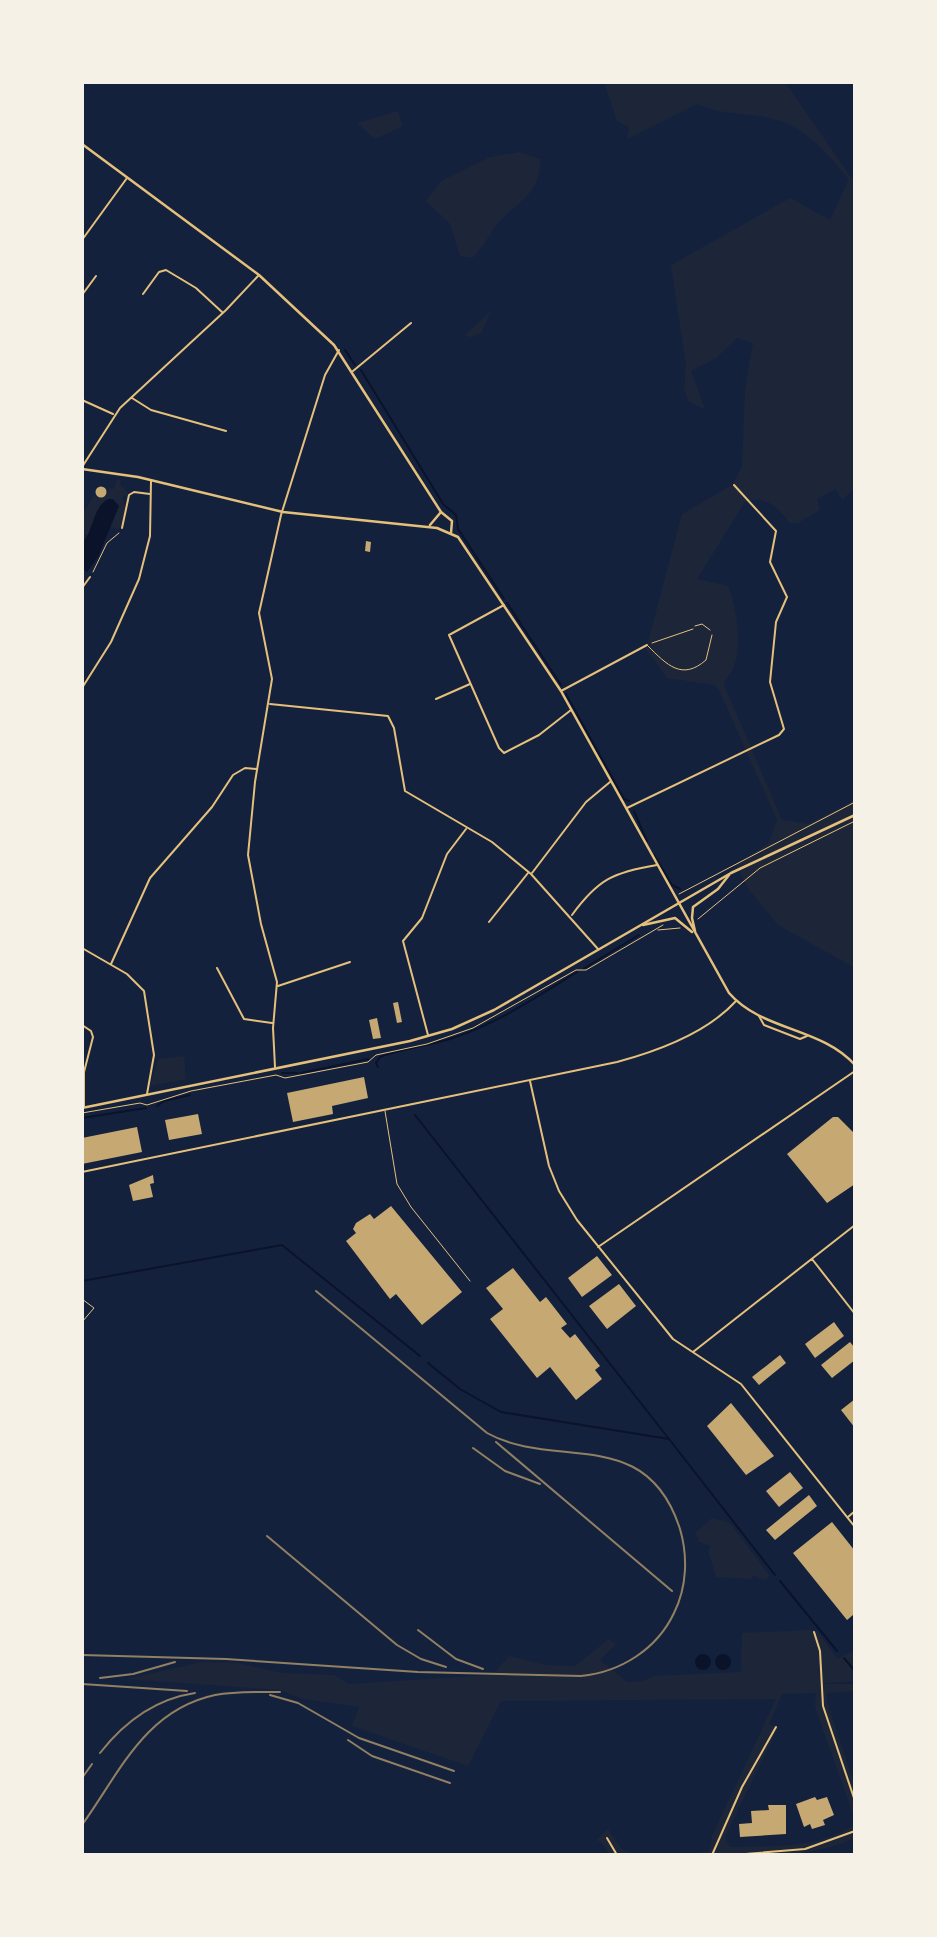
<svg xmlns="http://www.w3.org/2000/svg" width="937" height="1937" font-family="'Source Serif 4',serif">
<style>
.green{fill:#1d2539}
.water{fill:#0b132b}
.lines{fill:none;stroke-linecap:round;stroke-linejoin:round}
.stream{stroke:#0b132b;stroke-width:2}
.building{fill:#c6a872}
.path{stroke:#e5c07b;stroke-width:1}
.service{stroke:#e5c07b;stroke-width:1}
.minor{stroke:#e5c07b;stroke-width:2}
.tertiary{stroke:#e5c07b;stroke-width:2.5}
.primary{stroke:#e5c07b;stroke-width:2.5}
.rail{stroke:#918062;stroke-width:2}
</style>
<rect width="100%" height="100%" fill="#14213d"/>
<!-- green -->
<path class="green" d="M604,82H785L852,179L855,175V488L842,500L835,489L817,499L820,510L798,523H790C778,508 766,494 745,502L697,579L728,586C737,607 743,649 732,671C729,677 725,677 724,685L782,820L808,824L855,800V968L778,925L748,888L736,864L768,844L777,820L719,690L715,685L667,678L646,649L682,514L732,485L742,466L745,390L753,343L737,338L716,358L691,371L705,409L689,402L684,390L686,365L671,265L790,198L830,220L849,179C830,157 811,133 783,122C756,111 724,117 697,104L627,139L629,127L617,121Z
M398,111L403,126L375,139L357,123Z
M519,152L540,159C541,193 520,200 499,222C489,234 484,247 472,258L460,256L450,224L426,201L441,181L490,157Z
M492,310L481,333L472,337L464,336Z
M117,479L121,480L120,485L129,493L122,498C128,505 124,520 119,529L92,524L89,536L82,532V515L94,495L98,499L107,494L109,488L114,489Z
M184,1056L186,1079L150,1086L158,1059Z
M712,1518L730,1523L770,1576L764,1580L754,1575L750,1579L716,1577L708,1551L711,1546L699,1542L695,1533Z
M811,1630L813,1633L817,1630L837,1659L855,1650V1681L818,1684H855V1691L827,1693V1702L855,1785V1820L815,1707L816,1693L782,1694L769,1724L778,1728L725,1837L730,1847C771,1846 820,1849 855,1824V1838C800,1863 739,1855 680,1855L709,1851L712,1836L776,1699L501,1701L468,1766L352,1726L359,1707L303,1699L280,1690L126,1679L202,1662L238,1663L282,1673L335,1675L348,1684L492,1675L509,1656L546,1665L575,1666L609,1639L616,1644L600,1660L627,1682L644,1681L653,1676L741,1672L742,1633Z
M608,1829L622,1849L630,1853L610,1855L601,1842L596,1840Z"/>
<!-- water -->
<path class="water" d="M108,499H113L119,506L98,557L87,572L82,568V543C94,531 92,508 108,499Z
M695 1662a8 8 0 1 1 16 0a8 8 0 1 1-16 0Z
M715 1662a8 8 0 1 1 16 0a8 8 0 1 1-16 0Z"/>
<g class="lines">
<!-- stream -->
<path class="stream" d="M345,350L355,365
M361,370L443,504L456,515L458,529L504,599
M507,603L561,685
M566,694L624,799L629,801
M634,811L647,841
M654,855L672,885L680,889
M583,969L639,935
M378,1067L376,1063L380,1057C403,1048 429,1046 453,1038C498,1023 537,997 577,972
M282,1073H298
M301,1073L368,1059
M157,1106L164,1101L190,1095
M415,1115L669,1439
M82,1118L146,1108
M82,1281L282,1245L420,1356
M428,1363L460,1389L501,1412L669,1439L775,1575
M780,1581L837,1651
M844,1658L855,1671"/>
</g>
<!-- building -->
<path class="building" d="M95.5 492a5.5 5.5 0 1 1 11 0a5.5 5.5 0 1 1-11 0Z
M366,541L371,542L370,552L365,551Z
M398,1002L402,1022L397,1023L393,1003Z
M377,1018L381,1038L373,1039L369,1020Z
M364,1077L368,1098L332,1106L333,1114L293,1122L287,1093Z
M198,1114L202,1134L169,1140L165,1120Z
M833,1117H838L855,1134V1184L827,1203L787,1154Z
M137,1127L142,1152L82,1164V1138Z
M153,1175L154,1183L150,1184L153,1197L133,1201L129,1185Z
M391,1206L462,1292L422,1325L396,1294L390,1299L346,1241L356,1233L353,1229L356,1223L370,1214L374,1219Z
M597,1256L612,1275L582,1297L568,1278Z
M513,1268L540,1302L546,1297L567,1324L561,1328L570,1338L575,1334L600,1366L595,1370L602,1379L576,1400L550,1367L537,1378L490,1319L503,1309L486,1288Z
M619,1284L636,1306L607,1329L589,1306Z
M834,1322L844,1336L815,1358L805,1344Z
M850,1342L855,1348V1360L832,1378L821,1365Z
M780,1355L786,1363L759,1385L752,1377Z
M855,1399V1428L841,1410Z
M731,1403L774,1456L746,1475L707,1426Z
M790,1472L803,1488L779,1507L766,1491Z
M809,1495L817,1506L775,1540L766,1530Z
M832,1522L855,1551V1618L853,1615L847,1620L793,1553Z
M815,1797L817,1800L827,1797L834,1815L823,1820L825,1825L812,1829L810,1824L804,1827L796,1804Z
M768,1805H786V1834L740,1837L739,1824L752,1823L751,1811L769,1810Z"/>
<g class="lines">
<!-- path -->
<path class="path" d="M93,572L107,543L119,533
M695,626L702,624L710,630
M652,643L693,629
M679,894L855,802
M698,919L760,868L855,821
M658,930L680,928
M82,1113L140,1103L147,1105L191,1091L276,1075L285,1078L368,1062L376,1055L427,1044L473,1028L576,970H586L663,925"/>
<!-- service -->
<path class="service" d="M648,646C667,665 682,681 706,660L712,635
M385,1111L397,1184L411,1207L470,1281
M82,1322L94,1308L82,1299"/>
<!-- minor -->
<path class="minor" d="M82,240L127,178
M143,294L159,272L166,270L196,288L222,312
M82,295L96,276
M353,371L411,323
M132,398L151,410L226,431
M82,400L113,414
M82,467L120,408L226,310L258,276
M122,528L129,495L134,492L150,494
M82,588L90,577
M504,605L449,635L499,748L504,753L539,735L571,710
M82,688L111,642L139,579L150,536L151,481
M561,691L647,645
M436,699L470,684
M270,704L388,716L394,728L405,791L492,842L531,874L598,949
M627,808L779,735L784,729L770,682L776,622L787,597L770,562L776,531L734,485
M532,873L586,802L610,782
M572,915C598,879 614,872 657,865
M489,922L528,873
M82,948L127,974L144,991L154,1055L147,1094
M111,964L150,878L212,807L233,775L245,768L257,769
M217,968L244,1019L272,1023
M278,986L350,962
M759,1016L764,1025L800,1039L807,1036
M82,1025L91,1031L93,1037L84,1072V1107
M428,1035L403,941L422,918L447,854L466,829
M275,1067L273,1028L277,982L261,924L248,855L255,782L272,679L259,613L281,515L325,375L339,350
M530,1081L549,1166L559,1191L577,1220L673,1339L741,1384L855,1527
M82,1172L617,1062C658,1051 707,1033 736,1001
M598,1247L855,1071
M812,1259L855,1314
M693,1352L855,1225
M848,1517L855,1511
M814,1632L820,1651L823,1706L855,1801
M607,1838L617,1855
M712,1855L742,1787L776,1727
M733,1855L805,1849L855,1831"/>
<!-- tertiary -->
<path class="tertiary" d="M82,144L259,275L334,345L441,512L452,521L451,533
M82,469L138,477L283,512L437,528L458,537L561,691L729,993C762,1031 821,1027 855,1065
M430,525L441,512
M643,925L675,918L692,932
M695,931L692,918L693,907L718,889L729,875"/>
<!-- primary -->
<path class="primary" d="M82,1108L410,1041L452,1029L494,1010L731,873L855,815"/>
<!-- rail -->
<path class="rail" d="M496,1442L672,1591
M473,1448L505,1471L540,1484
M267,1536L397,1645L421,1659L446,1667
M418,1630L456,1659L483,1669
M82,1655L226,1659L418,1672L581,1676C621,1672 657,1649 674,1613C687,1587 688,1556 680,1529C646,1423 555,1471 487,1433L316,1291
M100,1678L133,1674L175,1662
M82,1684L187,1691
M270,1695L298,1703L359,1738L454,1771
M348,1740L372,1756L450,1783
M100,1753C125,1721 155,1699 195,1693
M82,1778L92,1764
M82,1825C120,1772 145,1710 215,1695C236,1691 258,1692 280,1692"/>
</g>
<!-- border -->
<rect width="937" height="1937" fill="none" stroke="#f6f1e7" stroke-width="168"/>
</svg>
